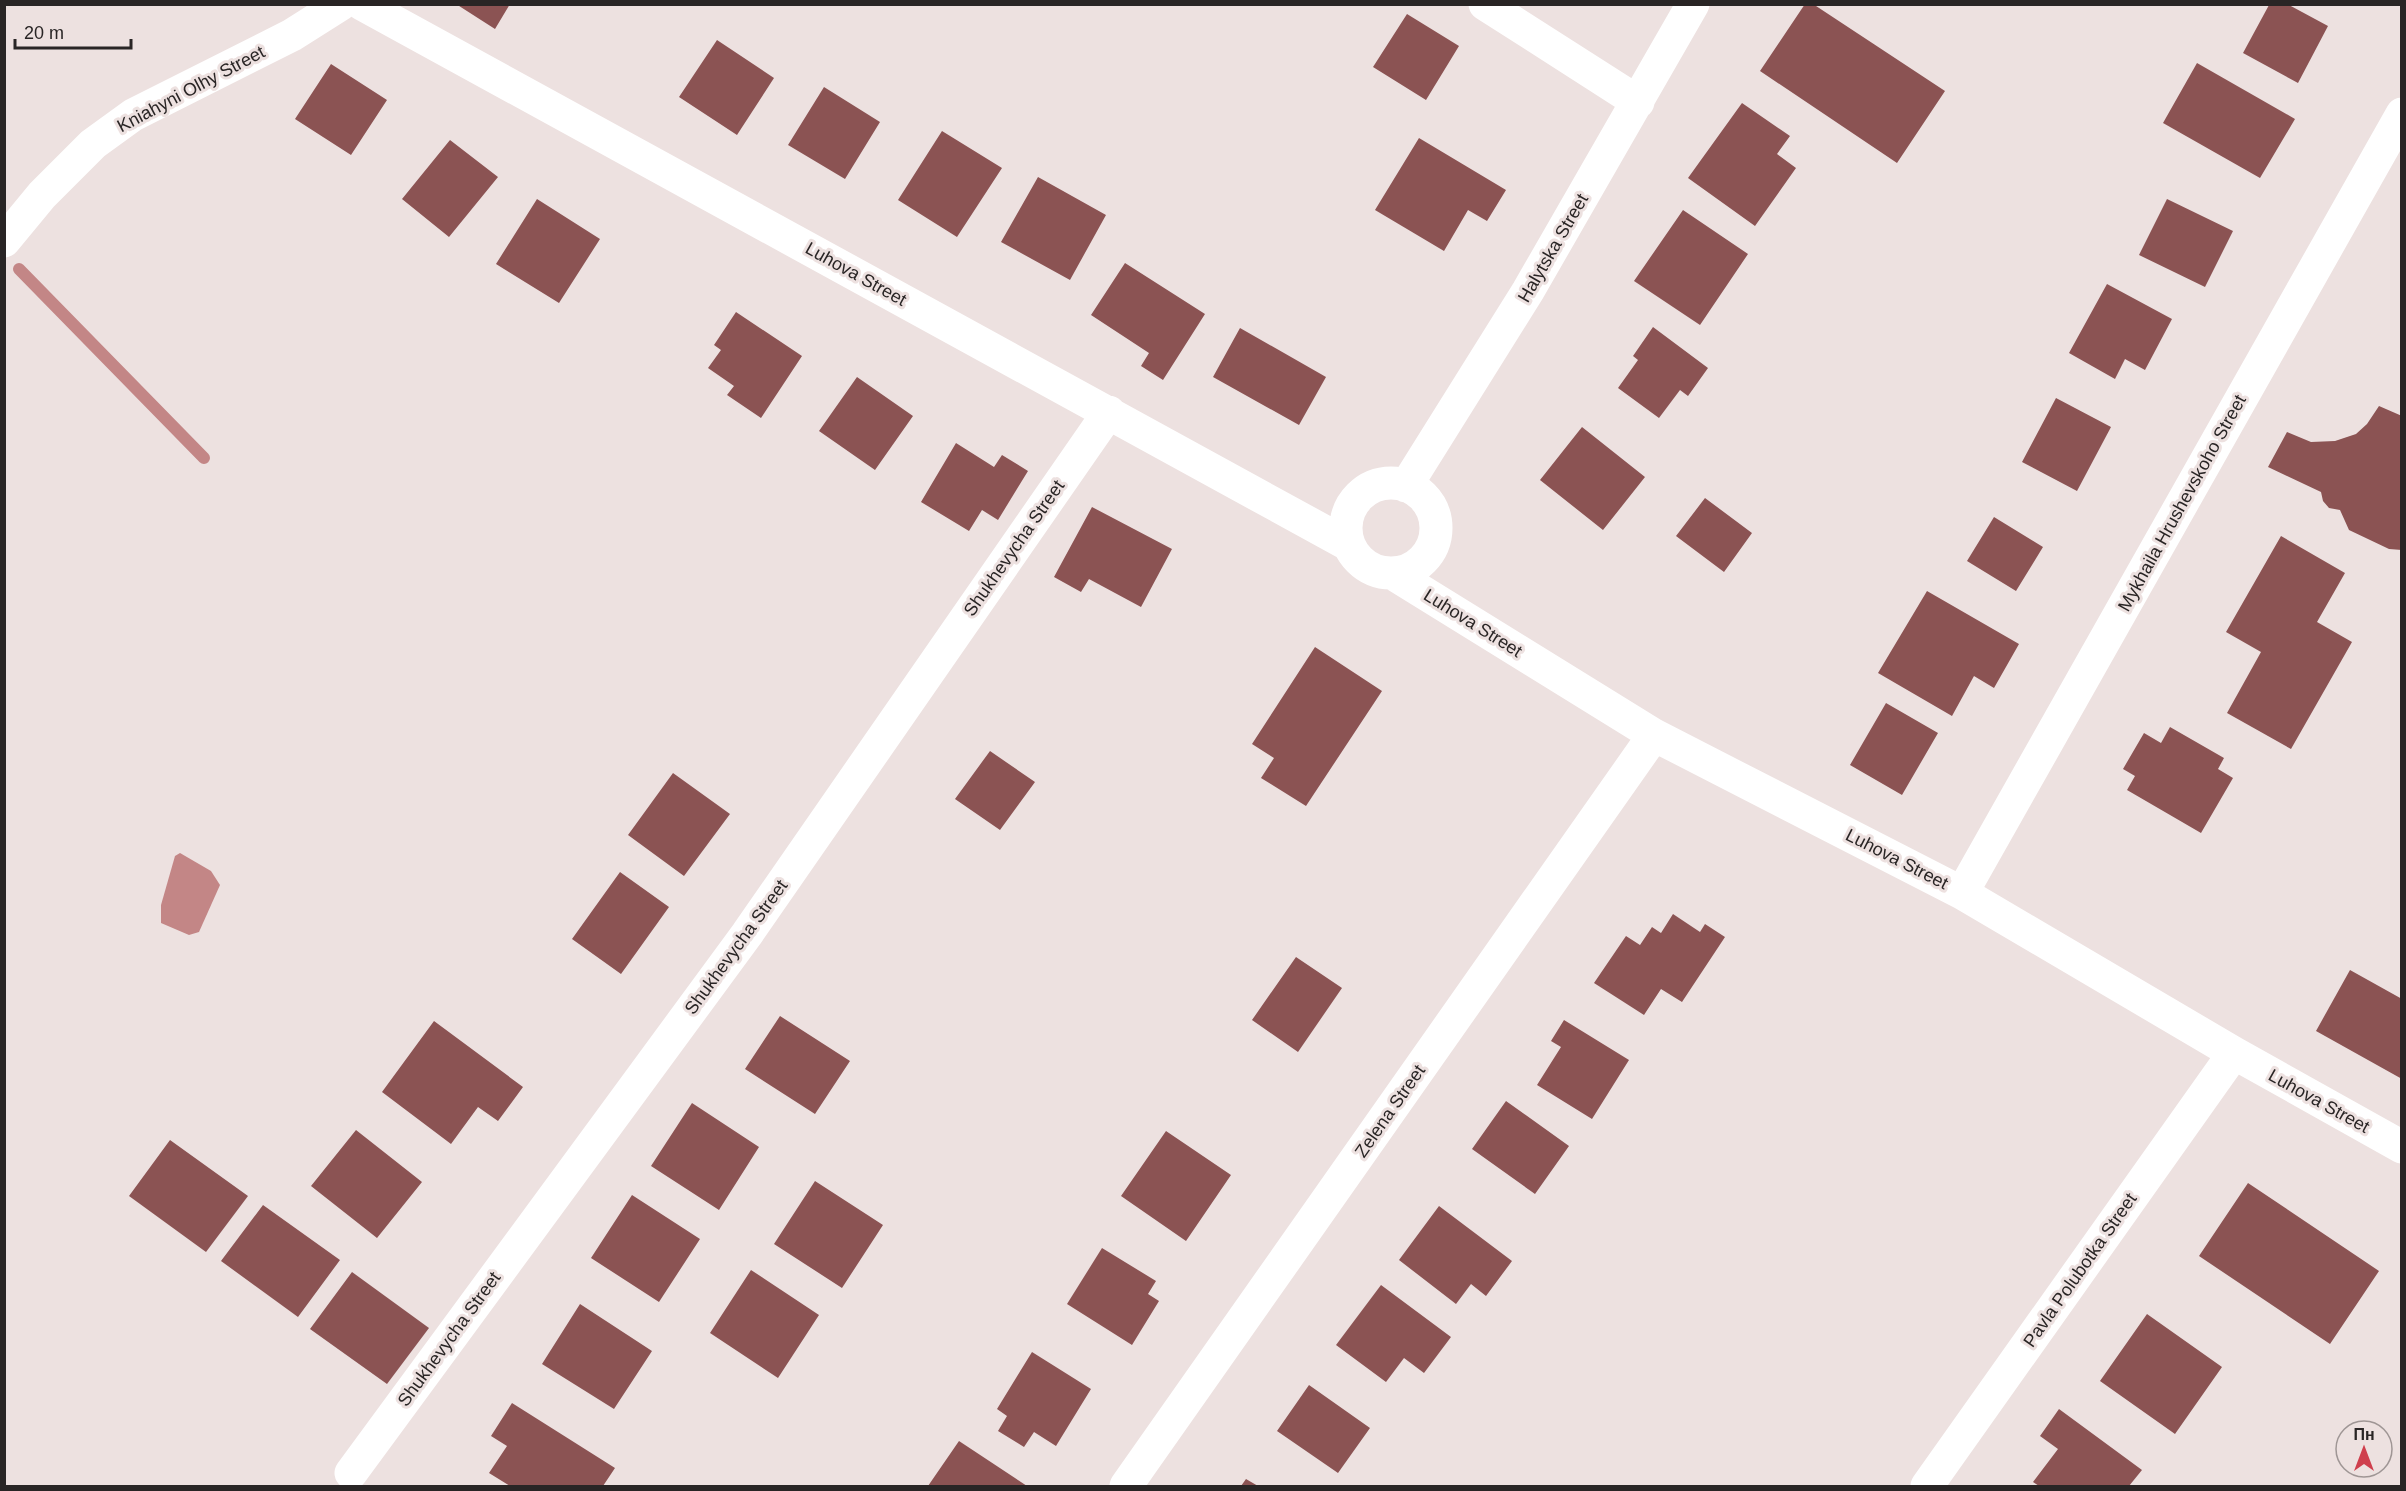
<svg xmlns="http://www.w3.org/2000/svg" width="2406" height="1491" font-family="Helvetica,sans-serif">
<style>
.water{fill:#c38686}
.lines{fill:none;stroke-linecap:round;stroke-linejoin:round}
.stream{stroke:#c38686;stroke-width:12}
.building{fill:#8b5353}
.minor{stroke:#fff;stroke-width:33}
.labels{text-anchor:middle;dominant-baseline:central;stroke-width:6;stroke-linejoin:round;paint-order:stroke}
.street-label{font-size:18px;fill:#292525;stroke:#ede1e0}
</style>
<rect width="100%" height="100%" fill="#ede1e0"/>
<!-- water -->
<path class="water" d="M180,853L211,871L220,885L199,932L189,935L161,923V905L175,856Z"/>
<g class="lines">
<!-- stream -->
<path class="stream" d="M19,269L204,458"/>
</g>
<!-- building -->
<path class="building" d="M456,4H510L495,29Z
M1805,4H1813L1945,91L1897,163L1760,71Z
M2269,5H2289L2328,26L2298,83L2243,53Z
M1407,14L1459,46L1426,100L1373,67Z
M717,40L774,78L737,135L679,97Z
M2197,63L2295,119L2260,178L2163,123Z
M331,64L387,100L351,155L295,119Z
M824,87L880,122L845,179L788,145Z
M1742,103L1790,136L1777,154L1796,168L1755,226L1688,178Z
M942,131L1002,168L957,237L898,200Z
M1419,138L1506,190L1487,221L1468,210L1444,251L1375,210Z
M450,140L498,177L449,237L402,199Z
M1038,177L1106,215L1070,280L1001,242Z
M537,199L600,239L559,303L496,264Z
M2167,199L2233,231L2205,287L2139,255Z
M1683,210L1748,254L1700,325L1634,281Z
M1125,263L1205,314L1163,380L1141,366L1149,353L1091,315Z
M2107,284L2172,319L2145,370L2125,359L2115,379L2069,353Z
M736,312L802,356L761,418L727,395L734,386L708,368L721,350L714,345Z
M1653,327L1708,368L1688,396L1680,390L1659,418L1618,388L1638,360L1633,356Z
M1240,328L1326,377L1299,425L1213,377Z
M857,377L913,416L875,470L819,431Z
M2056,398L2111,427L2077,491L2022,462Z
M2379,406L2402,416V550L2389,549L2349,530L2340,510L2329,508L2323,501L2321,492L2268,467L2287,432L2311,442L2335,441L2356,434L2367,424Z
M1582,427L1645,477L1603,530L1540,480Z
M956,443L994,467L1002,455L1028,471L998,520L982,510L969,531L921,502Z
M1705,498L1752,533L1724,572L1676,536Z
M1092,507L1172,549L1141,607L1089,579L1081,592L1054,577Z
M1994,517L2043,547L2016,591L1967,561Z
M2281,536L2345,573L2317,622L2352,642L2291,749L2227,713L2261,652L2226,632Z
M1927,591L2019,644L1994,688L1974,676L1952,716L1878,673Z
M1315,647L1382,691L1306,806L1261,778L1274,758L1252,744Z
M1886,703L1938,733L1902,795L1850,765Z
M2170,727L2224,758L2218,769L2233,778L2201,833L2127,790L2135,776L2123,769L2144,733L2161,743Z
M990,751L1035,782L1000,830L955,799Z
M673,773L730,814L684,876L628,835Z
M620,872L669,907L621,974L572,939Z
M1673,914L1700,932L1705,924L1725,937L1682,1002L1661,989L1644,1015L1594,983L1626,936L1640,945L1652,927L1661,933Z
M1296,957L1342,988L1298,1052L1252,1020Z
M2350,970L2402,999V1079L2316,1031Z
M780,1016L850,1061L815,1114L745,1069Z
M1564,1020L1629,1060L1592,1119L1537,1085L1561,1047L1551,1041Z
M434,1021L523,1087L498,1121L478,1107L451,1144L382,1092Z
M1506,1101L1569,1146L1535,1194L1472,1149Z
M692,1103L759,1147L719,1210L651,1166Z
M356,1130L422,1182L377,1238L311,1186Z
M1166,1131L1231,1175L1186,1241L1121,1196Z
M170,1140L248,1196L206,1252L129,1196Z
M815,1181L883,1225L842,1288L774,1244Z
M2248,1183L2379,1271L2330,1344L2199,1256Z
M632,1195L700,1239L659,1302L591,1258Z
M263,1205L340,1260L298,1317L221,1261Z
M1439,1206L1512,1261L1486,1296L1471,1284L1456,1304L1399,1260Z
M1102,1248L1156,1281L1148,1294L1159,1301L1132,1345L1067,1304Z
M751,1270L819,1315L778,1378L710,1333Z
M352,1272L429,1328L387,1384L310,1329Z
M1381,1285L1451,1337L1424,1373L1404,1358L1386,1382L1336,1345Z
M580,1304L652,1351L614,1409L542,1364Z
M2147,1314L2222,1367L2175,1434L2100,1381Z
M1032,1352L1091,1389L1056,1446L1034,1432L1024,1447L998,1431L1007,1416L997,1409Z
M1309,1385L1370,1428L1338,1473L1277,1431Z
M512,1403L615,1468L603,1486H510L489,1473L507,1446L491,1436Z
M2059,1409L2142,1470L2129,1486H2039L2033,1482L2058,1449L2040,1436Z
M959,1441L1027,1486H928Z
M1246,1479L1258,1486H1241Z"/>
<g class="lines">
<!-- minor -->
<path class="minor" d="M362,4L1349,545
M1485,4L1638,102
M4,241L42,195L93,144L133,115L292,35L341,4
M1346 528a45 45 0 1 1 90 0a45 45 0 1 1-90 0Z
M1406,486L1528,291L1693,4
M1392,573L1654,735L1962,893L2234,1053L2402,1147
M1962,893L2402,114
M351,1473L747,934L1109,412
M1126,1486L1654,735
M1927,1486L2234,1053"/>
</g>
<g class="labels">
<!-- street labels -->
<g class="street-label">
<text transform="translate(191 89) rotate(-28)">Kniahyni Olhy Street</text>
<text transform="translate(1553 248) rotate(-60)">Halytska Street</text>
<text transform="translate(856 274) rotate(29)">Luhova Street</text>
<text transform="translate(2182 503) rotate(-61)">Mykhaila Hrushevskoho Street</text>
<text transform="translate(1014 548) rotate(-55)">Shukhevycha Street</text>
<text transform="translate(1473 623) rotate(32)">Luhova Street</text>
<text transform="translate(1897 859) rotate(27)">Luhova Street</text>
<text transform="translate(736 947) rotate(-54)">Shukhevycha Street</text>
<text transform="translate(2319 1101) rotate(29)">Luhova Street</text>
<text transform="translate(1390 1111) rotate(-55)">Zelena Street</text>
<text transform="translate(2080 1270) rotate(-55)">Pavla Polubotka Street</text>
<text transform="translate(449 1339) rotate(-54)">Shukhevycha Street</text>
</g>
</g>
<!-- border -->
<rect width="2406" height="1491" fill="none" stroke="#292525" stroke-width="12"/>
<!-- north arrow -->
<g transform="translate(2364 1449)"><circle r="28" fill="#ede1e0" stroke="#9f9695" stroke-width="1.5"/>
<path d="M0-4.5L10 22L0 15L-10 22Z" fill="#cf3f4d"/>
<text y="-9" font-size="16" font-weight="bold" text-anchor="middle" fill="#292525">Пн</text>
</g>
<!-- scale -->
<path d="M15 39v9h116v-9" fill="none" stroke="#292525" stroke-width="3"/>
<text x="24" y="39" font-size="18" fill="#292525" stroke="#ede1e0" stroke-width="4.5" paint-order="stroke">20 m</text>
</svg>
